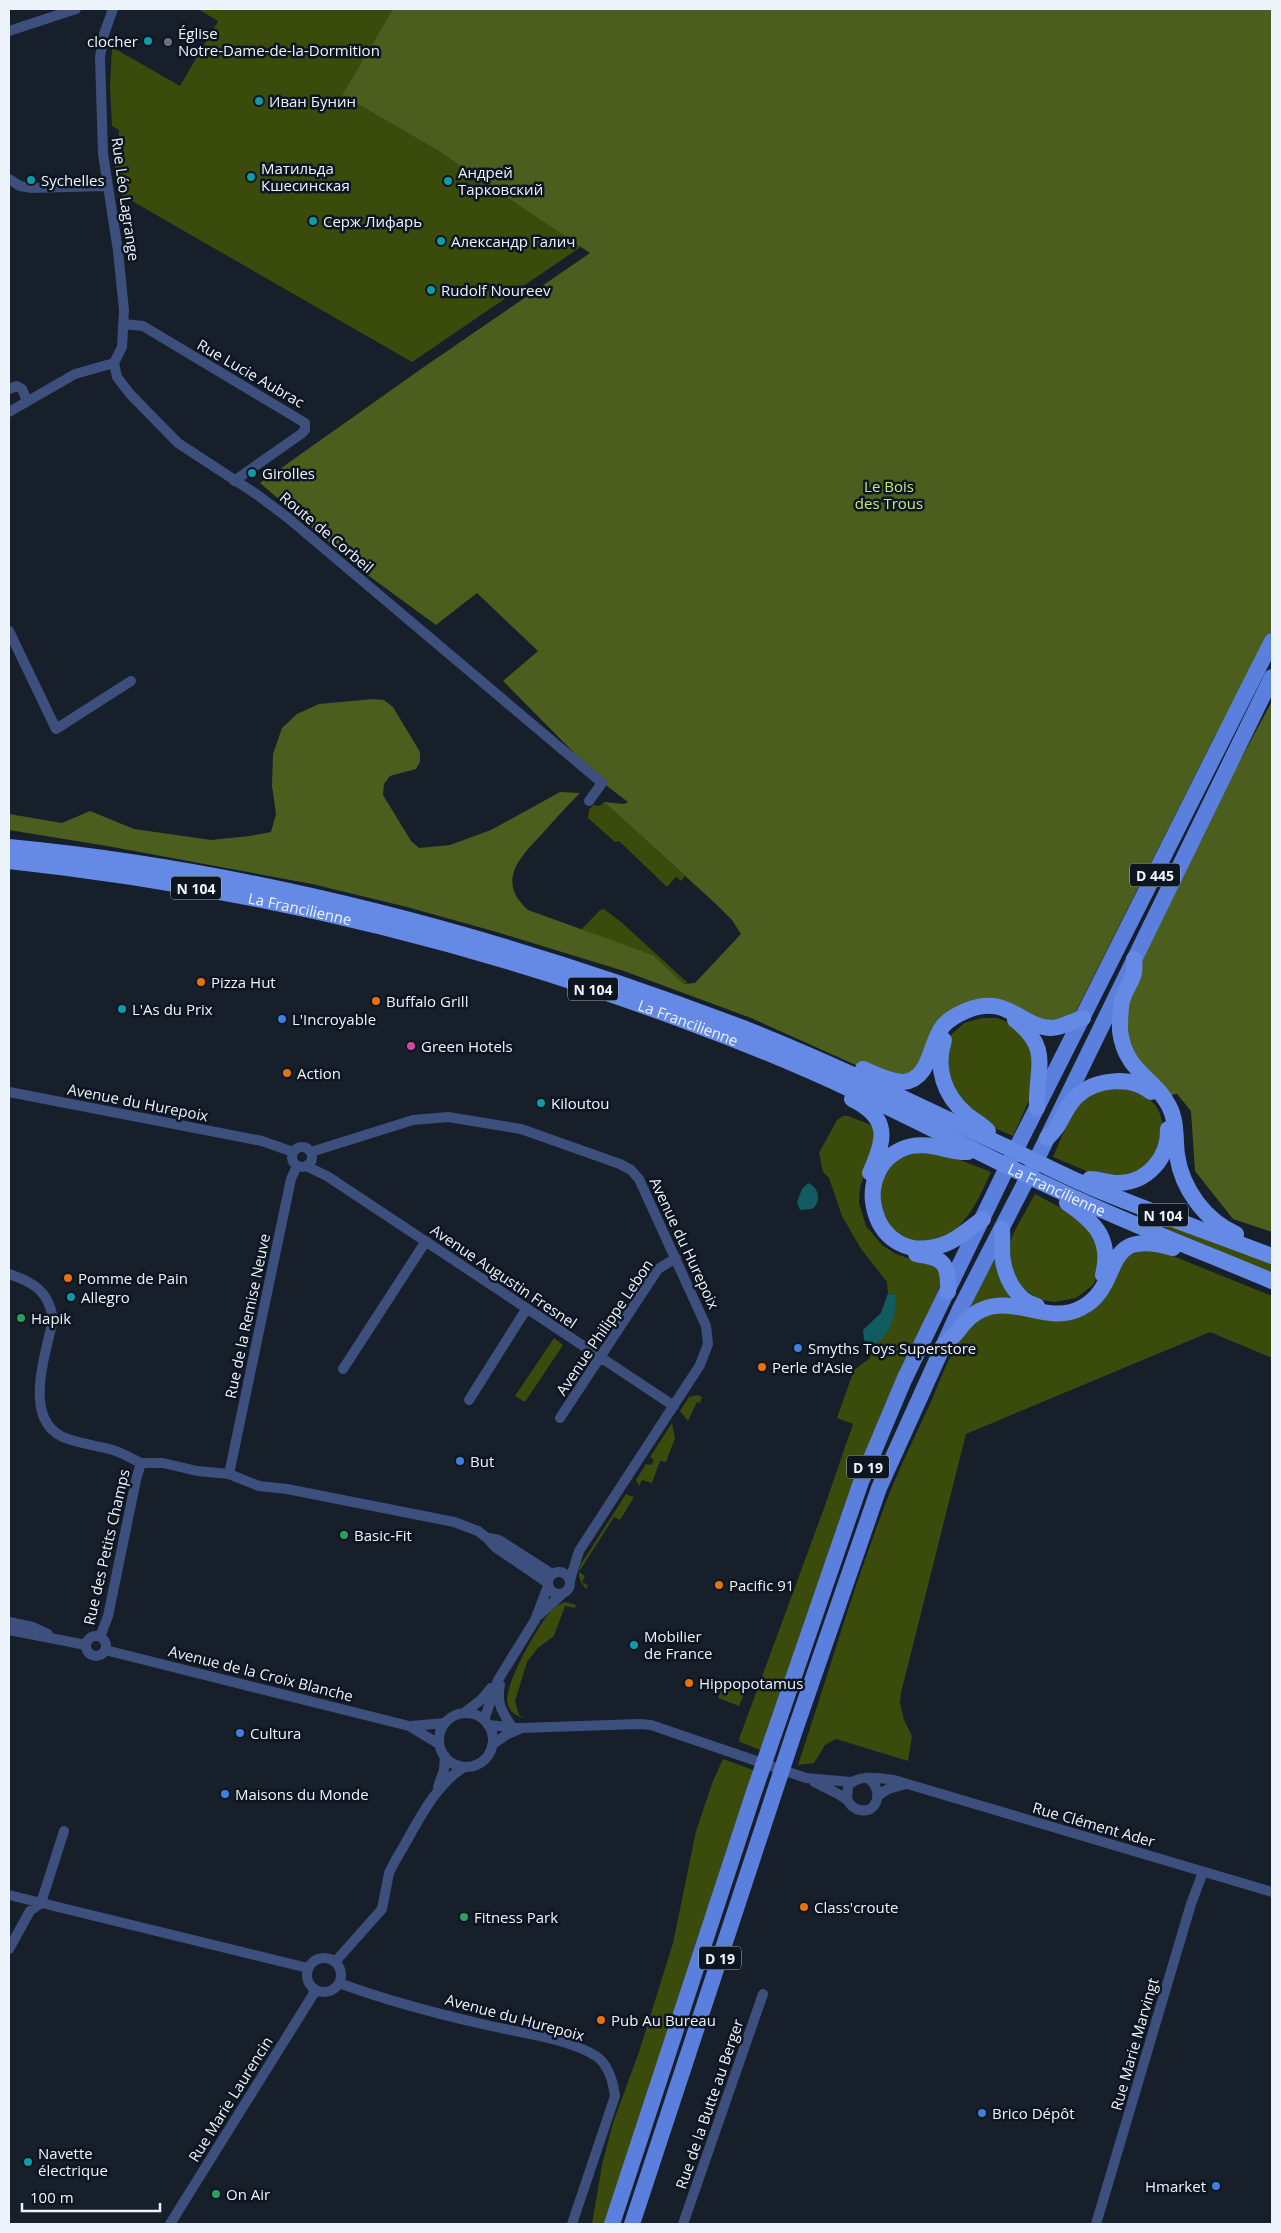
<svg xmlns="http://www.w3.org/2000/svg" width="1281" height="2233" font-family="'Open Sans',sans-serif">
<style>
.green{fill:#3b4b0c}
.forest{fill:#4c5e1e}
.water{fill:#105c61}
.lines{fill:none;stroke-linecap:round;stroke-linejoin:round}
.minor{stroke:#3d4f7d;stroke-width:10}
.primary{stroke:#5a7fdd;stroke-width:16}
.trunk{stroke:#648ae6;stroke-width:16}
.culture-dot{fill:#0f9aa8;stroke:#0d1520;stroke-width:2}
.worship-dot{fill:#6b7280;stroke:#0d1520;stroke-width:2}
.food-dot{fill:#e8710a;stroke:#0d1520;stroke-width:2}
.shop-dot{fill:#3f7fe0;stroke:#0d1520;stroke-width:2}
.hotel-dot{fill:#d1479c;stroke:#0d1520;stroke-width:2}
.leisure-dot{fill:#2e9e5b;stroke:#0d1520;stroke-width:2}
.labels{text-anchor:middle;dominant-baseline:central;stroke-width:5;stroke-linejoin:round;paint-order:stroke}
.shield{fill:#0d1520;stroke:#aab1ba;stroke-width:1}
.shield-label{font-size:14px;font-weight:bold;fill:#eef4fc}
.poi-label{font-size:15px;fill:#eef4fc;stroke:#0d1520;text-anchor:start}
.street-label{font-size:15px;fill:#eef4fc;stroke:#0d1520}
.park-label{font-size:15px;fill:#c8eb7a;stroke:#0d1520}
</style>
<rect width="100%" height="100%" fill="#161f2a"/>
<!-- green -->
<path class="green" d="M198,9H393L342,95L437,150L582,246L412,362L118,193L113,146L119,141V130L112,126L110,86L112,47L180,86L218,21Z
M604,802L685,876L681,881L676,877L667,887L619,841L615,842L588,818L589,810L593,805L600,806Z
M604,909L620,921L688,983L684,984L653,955L581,930L600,910Z
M982,1018H997L1012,1024L1032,1050L1031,1096L1013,1136L990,1126L963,1104L946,1076L947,1045L952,1034L964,1023Z
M1122,1086C1157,1100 1164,1106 1163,1145L1138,1174L1101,1177L1053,1157C1061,1140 1072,1106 1088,1095C1096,1090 1112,1089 1122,1086Z
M843,1116H848L874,1126L873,1154L860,1187L859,1203L866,1226L882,1245L896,1254L938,1268L941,1276V1284L886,1403L850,1490L763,1751L740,1742L739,1739L823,1511L853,1424L837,1418L854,1370L870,1358L873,1345L885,1335L892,1293H888L887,1282L861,1249L842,1216L829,1178L823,1172L819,1153L837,1120Z
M920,1152L942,1153L991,1172C978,1201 958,1247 919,1241C913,1240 905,1240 900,1237C892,1231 886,1221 879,1214L881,1177L898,1159Z
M1035,1194L1087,1222L1100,1246L1098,1275L1093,1285L1076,1298L1054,1302L1037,1299L1021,1286L1012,1268L1009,1246L1013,1234Z
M1163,1221L1272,1263V1275L1161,1226Z
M1146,1250L1163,1252L1272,1296V1358L1210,1332L966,1434L901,1693L900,1703L904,1720L912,1736L908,1761L836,1739L825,1745L814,1763L798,1765C825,1684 849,1601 879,1521C893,1481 912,1442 930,1404C943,1375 955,1332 986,1316C1011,1302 1051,1330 1082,1316C1093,1312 1106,1300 1111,1288C1116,1279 1118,1265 1126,1258C1132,1253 1139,1251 1146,1250Z
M996,1258L1013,1293L1011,1299L970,1308V1303Z
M554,1338L563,1345L525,1402L515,1396Z
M698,1395L702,1397L700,1403L697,1402L688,1421L680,1411L689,1397Z
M672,1423L675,1438L666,1462L660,1461L652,1483L642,1480L639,1486L636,1480L646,1464L651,1465L654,1460L650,1457Z
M626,1494L634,1497L620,1520L614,1517L579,1572L585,1576L582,1582L588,1586L586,1589C579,1581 577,1575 581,1564Z
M566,1602L576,1605L575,1608L565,1606L554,1636L538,1648L527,1662L515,1701L519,1715L525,1719C518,1716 510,1713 508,1705C501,1689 538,1626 550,1612C554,1607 559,1604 566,1602Z
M725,1682L746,1689L739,1706L718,1698Z
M723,1759L756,1771L614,2197L604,2224H592L602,2165L613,2123L639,2052L673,1943L696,1831L713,1781Z"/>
<!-- forest -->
<path class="forest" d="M393,9H1272V630L1214,738L1071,1021L1061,1027L1004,1008L953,1017L922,1073L878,1075L751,1018L624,971L493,931L407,907L312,884L107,846L9,830V814L62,823L90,811L134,829L211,840L250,836L271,832L276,814L272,786L273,754L282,728L297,714L319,704L373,699L384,700L393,707L420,752V762L416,769L390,776L384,784L383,795L411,841L419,848L450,845L491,830L560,792L580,793C567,806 555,819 543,833C521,856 495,881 528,910L653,955L684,984L695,983L741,934L732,920L716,904L604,802L624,804L628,802L607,786L503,681L538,651L477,593L436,625L365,573L260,483L421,369L590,253L437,150L342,95Z
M1272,701V1232L1233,1219L1195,1171L1191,1111L1177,1094L1164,1096L1120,1032L1134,959Z"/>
<!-- water -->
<path class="water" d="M808,1183C819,1187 822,1202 812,1209L800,1210L797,1202L802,1189Z
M888,1293L895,1295C898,1310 889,1344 870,1345L864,1340L863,1330L881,1313Z"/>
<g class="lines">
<!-- minor -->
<path class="minor" d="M113,9L104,34L100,57L103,154L118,251L124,310L122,347L114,363
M9,31L76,9
M9,179L20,186L32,188L106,186
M124,324L143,326L305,423V430L301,434L234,481
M114,363L117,377L130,394L178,443L259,496L288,518L602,783L589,801
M9,389L17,386L22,389L27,401
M9,412L75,374L114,363
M9,631L56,729L131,681
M9,1092L262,1141L293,1152
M292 1157a10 10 0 1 1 20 0a10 10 0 1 1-20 0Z
M311,1152L413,1120L448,1117L521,1129L620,1164L631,1170L639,1179L706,1326L708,1344L700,1365L579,1551L570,1580
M306,1166L327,1176L674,1406
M9,1274C33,1282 49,1291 53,1319C46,1355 20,1423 68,1439C83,1444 98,1446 113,1450C123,1453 132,1459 141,1463
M343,1369L426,1241
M469,1400L527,1308
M560,1418L658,1269L676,1258
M229,1474L291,1179L297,1166
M489,1538L499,1540L552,1574
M548 1583a11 11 0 1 1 22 0a11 11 0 1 1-22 0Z
M539,1615L561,1595
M9,1622L33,1627L48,1634
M9,1630L86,1645
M86 1646a10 10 0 1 1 20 0a10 10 0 1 1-20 0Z
M100,1637L108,1616L136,1480L141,1463H163L197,1471L229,1474L259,1486L287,1489L454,1522L478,1531L487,1538L495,1547L548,1583
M105,1650L409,1726L439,1744
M500,1685C496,1703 502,1712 512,1727
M464,1713L482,1699L491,1688
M439 1740a27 27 0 1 1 54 0a27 27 0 1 1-54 0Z
M484,1720L498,1680L535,1620L548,1586
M488,1725L521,1728L639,1724L651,1725L806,1778L851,1782
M411,1726L445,1723
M492,1745L506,1735L520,1729
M814,1782C823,1787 840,1793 848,1801C851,1805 853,1809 860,1810C879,1814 883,1788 869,1779
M438,1787L444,1770L445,1756
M879,1795L888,1789L906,1784
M847,1800L848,1786C857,1774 880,1778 894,1780L1272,1892
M9,1895L308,1968
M9,1949L30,1911L41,1903L64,1831
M307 1975a17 17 0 1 1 34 0a17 17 0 1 1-34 0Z
M335,1962L382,1909L389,1873L395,1861C415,1829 431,1788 464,1767
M339,1983C385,2000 434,2013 482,2024C515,2032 568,2038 596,2056C609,2065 613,2081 615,2096L572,2224
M170,2224L316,1990
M683,2224L763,1994
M1096,2224L1191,1904L1203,1872"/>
<!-- primary -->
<path class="primary" d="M612,2224L754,1792L861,1482L904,1380L1011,1159L1272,641
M632,2224L794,1733L879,1488L959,1311L1032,1169L1272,677"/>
<!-- trunk -->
<g class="trunk">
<path d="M9,847C261,871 507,938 743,1028C830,1062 915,1104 1000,1144C1030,1158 1060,1174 1091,1187C1150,1212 1212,1233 1272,1256"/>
<path id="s1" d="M9,861C240,886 470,940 688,1022C745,1043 801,1066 856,1092C921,1122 984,1156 1049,1186C1122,1221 1198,1250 1272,1281"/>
<path d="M1134,959C1137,981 1127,982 1122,1001C1120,1010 1120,1022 1120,1031C1125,1072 1155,1078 1169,1106C1177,1121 1175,1138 1177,1155C1182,1189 1205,1220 1236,1234"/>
<path d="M1015,1020C1053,1049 1035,1070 1037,1108"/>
<path d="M944,1040C935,1068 944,1095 966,1114C973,1120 982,1124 988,1131"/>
<path d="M863,1069C875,1074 889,1082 903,1082C931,1080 929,1043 943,1026C950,1018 958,1014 968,1010C1007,994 1021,1027 1051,1028C1062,1028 1072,1021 1083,1018"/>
<path d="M852,1099C891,1118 885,1140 870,1173"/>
<path d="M1047,1138C1061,1127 1063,1110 1076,1097C1094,1079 1131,1075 1151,1092"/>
<path d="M968,1152C949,1153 932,1142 912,1146C845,1161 869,1272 945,1244C959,1239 970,1227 983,1219"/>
<path d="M1090,1179C1099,1179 1108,1183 1117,1183C1147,1183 1169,1158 1168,1129"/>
<path d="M1067,1203C1095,1222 1112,1239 1103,1275"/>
<path d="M1002,1229C1003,1239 1001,1251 1003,1261C1006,1279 1017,1301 1037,1306"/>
<path d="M916,1254C944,1258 949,1263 948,1292"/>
<path d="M942,1347C959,1335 964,1316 984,1309C1016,1296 1049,1325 1081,1308C1126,1285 1097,1226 1173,1248"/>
</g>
</g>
<!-- markers -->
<g class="culture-dot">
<circle cx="148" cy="41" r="5"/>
<circle cx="259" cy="101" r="5"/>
<circle cx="251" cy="177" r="5"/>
<circle cx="31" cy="180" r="5"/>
<circle cx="448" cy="181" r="5"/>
<circle cx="313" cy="221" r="5"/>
<circle cx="441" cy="241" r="5"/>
<circle cx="431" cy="290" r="5"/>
<circle cx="252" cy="473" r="5"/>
<circle cx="122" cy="1009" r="5"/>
<circle cx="541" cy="1103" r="5"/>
<circle cx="71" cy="1297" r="5"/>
<circle cx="634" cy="1645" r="5"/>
<circle cx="28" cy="2162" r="5"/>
</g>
<circle class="worship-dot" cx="168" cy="42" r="5"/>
<g class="food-dot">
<circle cx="201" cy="982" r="5"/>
<circle cx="376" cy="1001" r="5"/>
<circle cx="287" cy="1073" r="5"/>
<circle cx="68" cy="1278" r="5"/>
<circle cx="762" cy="1367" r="5"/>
<circle cx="719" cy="1585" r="5"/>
<circle cx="689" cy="1683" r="5"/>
<circle cx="804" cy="1907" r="5"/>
<circle cx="601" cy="2020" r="5"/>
</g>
<g class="shop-dot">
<circle cx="282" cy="1019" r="5"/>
<circle cx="798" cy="1348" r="5"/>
<circle cx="460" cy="1461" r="5"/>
<circle cx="240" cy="1733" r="5"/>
<circle cx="225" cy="1794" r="5"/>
<circle cx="982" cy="2113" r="5"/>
<circle cx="1216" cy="2186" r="5"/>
</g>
<circle class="hotel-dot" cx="411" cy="1046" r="5"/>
<g class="leisure-dot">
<circle cx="21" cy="1318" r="5"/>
<circle cx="344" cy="1535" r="5"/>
<circle cx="464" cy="1917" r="5"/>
<circle cx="216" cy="2194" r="5"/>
</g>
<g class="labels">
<!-- shield labels -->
<g class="shield">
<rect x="1130" y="863.5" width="50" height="23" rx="4"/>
<rect x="171" y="876.5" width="50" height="23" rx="4"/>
<rect x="568" y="977.5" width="50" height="23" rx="4"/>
<rect x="1138" y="1203.5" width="50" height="23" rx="4"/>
<rect x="847" y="1455.5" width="42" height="23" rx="4"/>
<rect x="699" y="1946.5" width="42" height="23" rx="4"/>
</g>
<g class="shield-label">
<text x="1155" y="875">D 445</text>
<text x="196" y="888">N 104</text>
<text x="593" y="989">N 104</text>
<text x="1163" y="1215">N 104</text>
<text x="868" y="1467">D 19</text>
<text x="720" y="1958">D 19</text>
</g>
<!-- poi labels -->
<g class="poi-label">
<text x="178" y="33">Église<tspan x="178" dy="17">Notre-Dame-de-la-Dormition</tspan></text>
<text x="138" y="41" text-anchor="end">clocher</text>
<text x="269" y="101">Иван Бунин</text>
<text x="261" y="168">Матильда<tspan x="261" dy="17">Кшесинская</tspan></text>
<text x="458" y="172">Андрей<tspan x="458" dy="17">Тарковский</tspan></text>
<text x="41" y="180">Sychelles</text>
<text x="323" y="221">Серж Лифарь</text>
<text x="451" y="241">Александр Галич</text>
<text x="441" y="290">Rudolf Noureev</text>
<text x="262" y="473">Girolles</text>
<text x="211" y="982">Pizza Hut</text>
<text x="386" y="1001">Buffalo Grill</text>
<text x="132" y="1009">L'As du Prix</text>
<text x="292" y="1019">L'Incroyable</text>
<text x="421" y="1046">Green Hotels</text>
<text x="297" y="1073">Action</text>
<text x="551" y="1103">Kiloutou</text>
<text x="78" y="1278">Pomme de Pain</text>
<text x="81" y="1297">Allegro</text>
<text x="31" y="1318">Hapik</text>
<text x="808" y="1348">Smyths Toys Superstore</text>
<text x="772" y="1367">Perle d'Asie</text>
<text x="470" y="1461">But</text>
<text x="354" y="1535">Basic-Fit</text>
<text x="729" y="1585">Pacific 91</text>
<text x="644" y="1636">Mobilier<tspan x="644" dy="17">de France</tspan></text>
<text x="699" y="1683">Hippopotamus</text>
<text x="250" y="1733">Cultura</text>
<text x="235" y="1794">Maisons du Monde</text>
<text x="814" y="1907">Class'croute</text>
<text x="474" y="1917">Fitness Park</text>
<text x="611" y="2020">Pub Au Bureau</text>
<text x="992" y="2113">Brico Dépôt</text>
<text x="38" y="2153">Navette<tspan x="38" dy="17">électrique</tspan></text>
<text x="1206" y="2186" text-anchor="end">Hmarket</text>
<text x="226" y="2194">On Air</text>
</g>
<!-- street labels -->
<g class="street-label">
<text transform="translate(126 199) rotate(82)">Rue Léo Lagrange</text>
<text transform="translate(251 373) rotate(30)">Rue Lucie Aubrac</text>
<text transform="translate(327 532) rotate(40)">Route de Corbeil</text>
<text stroke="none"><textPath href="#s1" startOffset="295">La Francilienne</textPath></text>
<text stroke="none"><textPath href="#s1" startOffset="700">La Francilienne</textPath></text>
<text transform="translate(138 1102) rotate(11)">Avenue du Hurepoix</text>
<text stroke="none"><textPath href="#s1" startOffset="1105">La Francilienne</textPath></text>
<text transform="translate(685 1243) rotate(65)">Avenue du Hurepoix</text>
<text transform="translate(504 1276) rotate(34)">Avenue Augustin Fresnel</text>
<text transform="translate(247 1316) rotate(-78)">Rue de la Remise Neuve</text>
<text transform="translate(604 1327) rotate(-56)">Avenue Philippe Lebon</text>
<text transform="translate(106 1547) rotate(-77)">Rue des Petits Champs</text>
<text transform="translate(261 1673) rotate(14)">Avenue de la Croix Blanche</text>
<text transform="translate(1094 1824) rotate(16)">Rue Clément Ader</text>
<text transform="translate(515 2017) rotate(15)">Avenue du Hurepoix</text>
<text transform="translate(1134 2044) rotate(-74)">Rue Marie Marvingt</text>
<text transform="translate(230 2099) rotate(-58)">Rue Marie Laurencin</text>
<text transform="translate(709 2104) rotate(-71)">Rue de la Butte au Berger</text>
</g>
<!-- park labels -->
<g class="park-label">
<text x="889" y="486">Le Bois<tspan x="889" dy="17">des Trous</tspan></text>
</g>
</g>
<!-- border -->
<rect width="1281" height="2233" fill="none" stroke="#eef4fc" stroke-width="20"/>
<!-- scale -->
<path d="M22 2203v8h138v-8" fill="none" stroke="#eef4fc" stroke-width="2.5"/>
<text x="30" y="2203" font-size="15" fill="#eef4fc" stroke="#0d1520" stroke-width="4" paint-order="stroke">100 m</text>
</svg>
